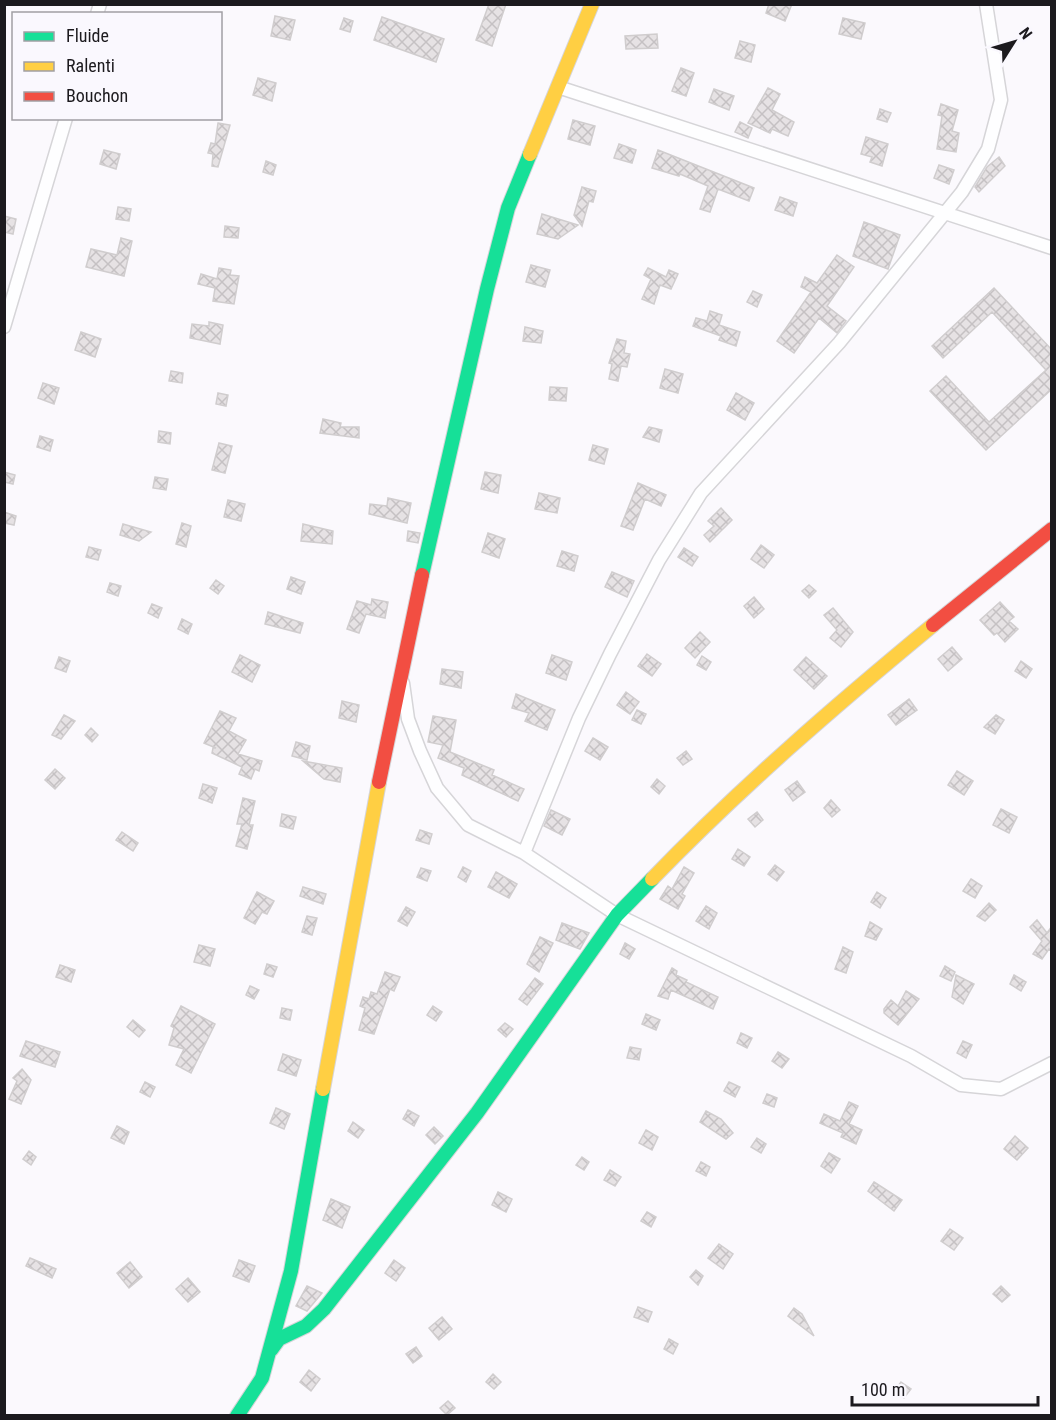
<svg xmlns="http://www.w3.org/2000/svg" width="1056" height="1420" font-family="'Roboto Condensed',sans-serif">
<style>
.building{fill:url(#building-cross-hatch);stroke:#d0cdce;stroke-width:1.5}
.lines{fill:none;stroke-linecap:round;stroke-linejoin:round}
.street-casing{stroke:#d6d5d8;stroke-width:15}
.fast-casing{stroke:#d6d5d8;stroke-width:16}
.slow-casing{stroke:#d6d5d8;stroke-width:16}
.jam-casing{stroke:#d6d5d8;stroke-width:16}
.street{stroke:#fefeff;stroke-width:12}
.fast{stroke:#16e098;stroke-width:14}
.slow{stroke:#ffcf43;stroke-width:14}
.jam{stroke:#f24e42;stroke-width:14}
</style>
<defs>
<pattern id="building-cross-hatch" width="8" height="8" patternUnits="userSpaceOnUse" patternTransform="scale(1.5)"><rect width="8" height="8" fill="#e6e2e4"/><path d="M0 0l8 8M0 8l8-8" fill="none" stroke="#c5c1c3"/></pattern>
</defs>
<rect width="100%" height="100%" fill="#fbf9fd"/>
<!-- building -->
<path class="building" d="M489,4H506L492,46L476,40Z
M769,4H792L785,21L766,13Z
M275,16L295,20L290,40L271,36Z
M382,17L444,39L436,62L374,40Z
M344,18L353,21L350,32L340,29Z
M843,18L865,23L861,39L839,34Z
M657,34L658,48L626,49L625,36Z
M740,41L755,45L751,62L735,58Z
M681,68L694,73L686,96L672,91Z
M258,78L276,83L272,101L253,95Z
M768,88L780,94L772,110L794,122L788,136L772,129L770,133L748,123Z
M714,89L734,96L729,110L709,102Z
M941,104L958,110L952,131L959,133L956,152L937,149L942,116L938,115Z
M880,109L891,113L887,122L877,119Z
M573,120L595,126L590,145L568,139Z
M740,122L752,128L748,138L735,132Z
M218,123L230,125L218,167L212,166L213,154L208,153L211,143L215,144Z
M866,137L888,144L882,166L870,162L872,157L861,154Z
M619,144L636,150L632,163L614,158Z
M104,150L120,154L116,169L100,164Z
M658,150L754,188L749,201L718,189L710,212L700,209L708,186L680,174L679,176L652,168Z
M999,157L1005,166L979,192L975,187L987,167Z
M266,161L276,165L273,175L263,172Z
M939,165L954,170L949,184L934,178Z
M582,187L596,191L593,202L589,201L582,226L574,215Z
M780,197L797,203L793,216L775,210Z
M118,207L131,209L129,221L116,219Z
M542,214L578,225L558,239L537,234Z
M4,216L16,219L13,234L4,232Z
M864,222L900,235L888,269L853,256Z
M225,226L239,228L238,238L224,237Z
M121,238L132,241L124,276L86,267L91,249L117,255Z
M837,255L854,267L827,306L846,321L837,333L819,318L794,353L777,341L811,292L801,287L805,277L817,283Z
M531,265L550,270L545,287L526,282Z
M219,268L231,270L230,275L239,276L234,304L213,301L215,288L198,284L201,274L217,279Z
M648,268L666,277L669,270L678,274L671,289L660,285L654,304L642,299L651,279L644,275Z
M994,288L1052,350V389L986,450L930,391L946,376L989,422L1046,370L992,312L943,358L932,346Z
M753,291L762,295L757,307L747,302Z
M710,311L722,315L719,325L740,332L736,346L719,340L721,336L693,326L696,318L707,321Z
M209,322L223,325L220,344L190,338L192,324L209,326Z
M525,327L543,331L541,343L523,341Z
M81,332L101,339L95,357L75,350Z
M617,339L626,341L624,353L630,354L627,367L621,366L618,381L609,379L612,364L609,363Z
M665,369L683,374L678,393L660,388Z
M171,371L183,373L182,383L169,381Z
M43,383L59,388L54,404L38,398Z
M550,387L567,388L566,401L549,400Z
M218,393L228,395L226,406L216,404Z
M736,393L754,403L745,420L727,410Z
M323,419L341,423L340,427H359V438L320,433Z
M649,427L662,430L659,442L643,437Z
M159,431L171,433L170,444L158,442Z
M40,436L53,440L50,451L37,447Z
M219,443L232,446L225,473L212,470Z
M593,445L608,449L604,464L589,460Z
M4,472L15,475L13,484L4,482Z
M485,472L501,475L498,493L481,489Z
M155,477L168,479L166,490L153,488Z
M638,483L666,495L661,506L645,499L633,530L621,526Z
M539,493L560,498L557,513L535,509Z
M388,498L411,503L407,523L369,514L370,504L387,506Z
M228,500L245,504L241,521L224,517Z
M721,508L732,520L710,542L704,535L714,526L708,521Z
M4,512L16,516L14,525L4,523Z
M182,523L191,526L186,547L176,544Z
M123,524L151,532L139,541L120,535Z
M303,524L333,531L332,544L301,541Z
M408,531L420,533L418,543L407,541Z
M488,533L505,539L499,558L482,552Z
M761,545L774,555L764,568L751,559Z
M89,547L101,550L98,560L86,557Z
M684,548L698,557L692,566L678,557Z
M562,551L578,556L574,571L557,566Z
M612,572L634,581L627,597L605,587Z
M291,577L305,582L301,594L287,589Z
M216,580L224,586L218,594L210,588Z
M110,583L121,586L118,596L107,592Z
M809,585L816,591L809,598L802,591Z
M754,597L764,609L754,618L744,606Z
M372,599L388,602L385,618L366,614L359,633L347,629L357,601L371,605Z
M1000,602L1014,617L1009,621L1018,629L1005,642L997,633L994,635L980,620Z
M152,604L162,608L158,618L148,613Z
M833,608L853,632L841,647L830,638L837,630L824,615Z
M268,612L303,623L300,633L265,624Z
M182,619L192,624L188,634L178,629Z
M700,632L710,642L695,658L685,648Z
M952,647L962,659L948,671L938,659Z
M647,654L661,664L652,676L638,666Z
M240,655L260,665L252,682L232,672Z
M552,655L572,662L566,680L546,673Z
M702,656L711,662L706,670L697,665Z
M59,657L70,661L66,672L55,668Z
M806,657L827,676L814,689L794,670Z
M1021,661L1032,669L1026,678L1015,671Z
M442,669L463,672L461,688L440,684Z
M626,692L639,702L630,714L617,705Z
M516,694L555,710L547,730L525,721L529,713L512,708Z
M909,699L917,710L896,725L888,715Z
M342,701L359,705L356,722L339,718Z
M637,710L646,714L641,724L632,720Z
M220,711L236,718L229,731L246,740L238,754L262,761L259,771L255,769L251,779L239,774L242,767L212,753L213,748H216L204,743Z
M64,715L75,721L61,739L52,735Z
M996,715L1004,720L995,734L984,727Z
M433,716L456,720L450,752L494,770L492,775L524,789L518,801L462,775L464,768L438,758L443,745L428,742Z
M91,728L98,735L92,742L85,735Z
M593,738L608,747L600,760L585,751Z
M296,742L310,746L307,760L292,756Z
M686,751L692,759L683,765L677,758Z
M303,761L342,768L340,782L324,779Z
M55,769L65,778L55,789L45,780Z
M957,771L973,781L964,795L948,785Z
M657,779L665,786L659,794L651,787Z
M797,781L805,792L793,801L785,790Z
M203,784L217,788L212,803L199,798Z
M243,798L255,801L249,825H253L247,849L236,846L242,824H237Z
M831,800L840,810L832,817L824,808Z
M1001,809L1017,817L1009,833L993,825Z
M551,810L570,819L562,835L544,826Z
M757,812L763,820L755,827L748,819Z
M282,814L296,817L293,829L280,826Z
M420,830L432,834L429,844L416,840Z
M122,832L138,843L133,851L116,840Z
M738,849L750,857L744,866L732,859Z
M775,865L784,872L777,881L768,874Z
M463,867L471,871L466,882L458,877Z
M684,867L694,873L682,894L685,896L678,909L660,899L668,886L672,889Z
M421,868L431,871L427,881L417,877Z
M496,872L517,884L509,898L488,887Z
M971,879L982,886L975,898L963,891Z
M303,887L326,894L323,904L300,896Z
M257,892L274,901L267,914L262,912L255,924L244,918Z
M877,892L886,898L880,908L871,902Z
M989,903L996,910L985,921L977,916Z
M706,906L717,913L709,929L696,921Z
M406,907L415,912L407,926L398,921Z
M307,916L317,918L312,935L302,932Z
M1037,920L1047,933L1052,926V952L1049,949L1042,959L1033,954L1042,941L1030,927Z
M870,922L882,929L876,940L865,936Z
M562,923L589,933L580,949L556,940Z
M540,937L553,943L539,972L527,964Z
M625,943L635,949L629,959L620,954Z
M199,945L215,949L210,966L194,962Z
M843,947L853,952L846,973L835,969Z
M267,964L277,967L273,977L264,974Z
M60,965L75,970L71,982L56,977Z
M945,966L955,972L951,981L940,976Z
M672,968L677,971L676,975L687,980L686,982L718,997L713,1009L671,990L668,999L658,996Z
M385,972L400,977L394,991L390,989L374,1034L359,1030L365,1008L360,1006L363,997L369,999L371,992L377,994Z
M956,975L974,984L963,1004L952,997Z
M1014,975L1026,982L1021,991L1010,984Z
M535,978L543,984L527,1005L519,999Z
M250,986L259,990L254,999L246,995Z
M906,991L919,999L898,1025L884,1013V1009L891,1000L898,1006Z
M181,1006L215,1024L191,1073L176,1065L184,1049L169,1045L174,1028L171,1026Z
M433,1006L442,1012L436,1021L427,1015Z
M282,1008L292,1010L290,1020L280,1018Z
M646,1014L660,1020L656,1030L642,1024Z
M133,1020L145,1030L139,1037L127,1027Z
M505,1023L513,1029L506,1037L498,1030Z
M741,1033L752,1038L747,1048L737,1043Z
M26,1041L60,1052L55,1067L20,1056Z
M963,1041L972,1045L966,1058L957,1053Z
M630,1047L641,1049L639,1060L627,1058Z
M778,1052L789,1059L782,1068L772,1061Z
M283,1054L301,1060L296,1076L278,1070Z
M22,1069L31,1080L21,1104L9,1099L17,1081L13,1078Z
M145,1082L155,1087L150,1097L140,1092Z
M729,1082L740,1087L735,1097L724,1091Z
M767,1094L777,1098L774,1107L763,1103Z
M849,1102L858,1106L849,1124L862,1130L856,1144L841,1137L843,1133L820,1123L824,1114L840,1121Z
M276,1108L290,1114L284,1129L270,1123Z
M408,1110L419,1116L414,1126L403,1119Z
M706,1111L721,1119L733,1133L726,1139L700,1122Z
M353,1122L364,1130L358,1138L348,1131Z
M117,1126L129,1132L124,1144L111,1138Z
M434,1127L443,1136L435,1144L426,1135Z
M646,1130L658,1137L652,1150L639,1143Z
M1015,1136L1028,1148L1017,1160L1004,1149Z
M757,1138L766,1144L761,1153L751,1147Z
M29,1151L36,1157L31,1165L23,1159Z
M829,1153L840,1159L831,1173L821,1166Z
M582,1157L589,1162L584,1170L576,1165Z
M701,1162L710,1167L706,1176L696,1171Z
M610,1170L621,1177L615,1186L604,1180Z
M874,1182L902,1200L894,1211L868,1191Z
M498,1192L512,1199L506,1212L492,1205Z
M331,1199L350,1207L342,1228L323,1220Z
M647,1212L656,1217L651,1227L641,1221Z
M950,1229L963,1238L954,1250L941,1241Z
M719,1244L733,1254L723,1269L708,1258Z
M30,1258L56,1269L52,1278L26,1266Z
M239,1260L255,1266L249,1282L233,1276Z
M394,1260L405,1268L396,1281L385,1273Z
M130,1262L142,1277L129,1288L117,1273Z
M696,1270L703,1276L698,1285L690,1277Z
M188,1278L200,1292L188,1302L176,1289Z
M307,1286L322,1293L307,1311L296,1306Z
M1001,1286L1010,1295L1002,1302L993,1294Z
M638,1307L652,1312L648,1322L634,1317Z
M794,1308L802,1314L814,1336L788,1316Z
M442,1317L452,1329L439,1340L429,1328Z
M669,1339L678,1344L673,1354L664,1349Z
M416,1347L422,1356L413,1363L406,1354Z
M309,1370L320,1379L311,1391L300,1382Z
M493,1374L501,1382L494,1389L486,1382Z
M901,1382L911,1389L904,1398L895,1390Z
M448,1401L455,1408L447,1415L440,1408Z"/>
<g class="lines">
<defs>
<path id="street" d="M97,14L100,4
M558,87L1052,248
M4,327L66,118
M403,683L408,719L420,751L437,788L468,825L524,853L617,915L911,1056L961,1085L1001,1089L1052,1063
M524,853L579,718L610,654L659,560L701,493L839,343L962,192L988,149L1001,100L986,4"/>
<path id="fast" d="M422,575L487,289L508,208L530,154
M271,1350L279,1339L306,1326L324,1309L477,1113L617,915L652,879
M237,1416L262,1378L291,1271L323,1089"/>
<path id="slow" d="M530,154L592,4
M652,879C740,788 836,705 933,625
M323,1089L379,782"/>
<path id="jam" d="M933,625L1052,529
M379,782L422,575"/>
</defs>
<!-- street casing -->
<use href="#street" class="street-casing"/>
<!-- fast casing -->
<use href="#fast" class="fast-casing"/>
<!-- slow casing -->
<use href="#slow" class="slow-casing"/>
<!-- jam casing -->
<use href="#jam" class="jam-casing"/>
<!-- street -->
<use href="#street" class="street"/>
<!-- fast -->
<use href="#fast" class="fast"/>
<!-- slow -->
<use href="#slow" class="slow"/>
<!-- jam -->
<use href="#jam" class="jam"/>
</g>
<!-- border -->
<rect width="1056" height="1420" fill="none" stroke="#1c1a1e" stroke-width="12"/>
<!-- legend -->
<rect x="12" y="12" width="210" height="108" fill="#faf8fe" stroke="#a19fa4" stroke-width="1.5"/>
<rect x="24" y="32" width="30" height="9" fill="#16e098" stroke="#a19fa4" stroke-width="1.5"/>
<text x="66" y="42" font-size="18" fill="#1c1a1e">Fluide</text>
<rect x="24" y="62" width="30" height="9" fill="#ffcf43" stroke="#a19fa4" stroke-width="1.5"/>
<text x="66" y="72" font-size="18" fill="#1c1a1e">Ralenti</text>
<rect x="24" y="92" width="30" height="9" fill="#f24e42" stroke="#a19fa4" stroke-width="1.5"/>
<text x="66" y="102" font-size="18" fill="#1c1a1e">Bouchon</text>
<!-- north arrow -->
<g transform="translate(1014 42) rotate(53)" stroke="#faf8fe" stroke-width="4.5" paint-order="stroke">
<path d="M0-4.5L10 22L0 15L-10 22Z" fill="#1c1a1e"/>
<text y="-9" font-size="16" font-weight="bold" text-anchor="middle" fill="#1c1a1e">N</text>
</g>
<!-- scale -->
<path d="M852 1396v9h186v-9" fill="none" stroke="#1c1a1e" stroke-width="3"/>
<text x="861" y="1396" font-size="18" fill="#1c1a1e" stroke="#faf8fe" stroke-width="4.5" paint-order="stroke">100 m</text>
</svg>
